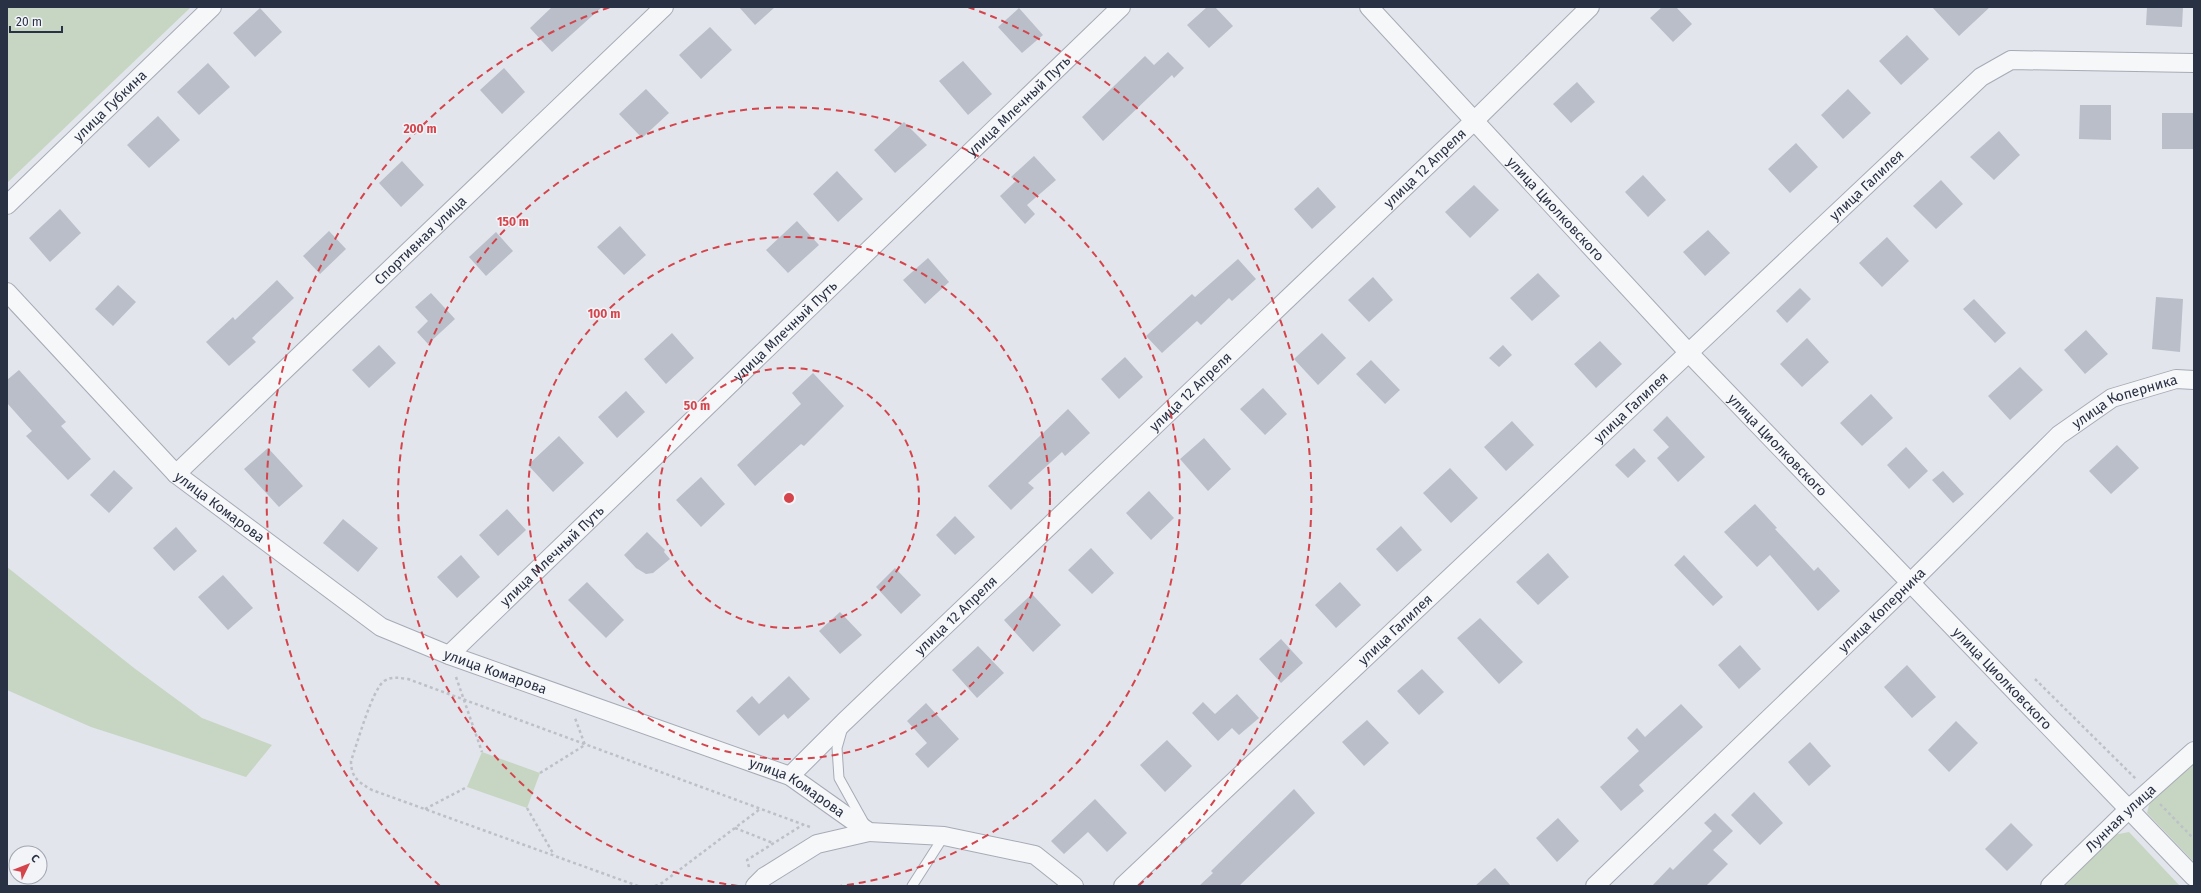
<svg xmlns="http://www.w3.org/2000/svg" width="2201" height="893" font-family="'Fira Sans',sans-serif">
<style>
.green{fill:#c6d6c3}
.building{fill:#b9bec9}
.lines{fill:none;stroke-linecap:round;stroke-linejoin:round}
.service-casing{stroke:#a7abb6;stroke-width:11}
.minor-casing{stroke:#a7abb6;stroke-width:20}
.path{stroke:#bdc0c6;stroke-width:2.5;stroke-dasharray:3 3;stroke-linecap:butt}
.service{stroke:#f6f7f9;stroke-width:9}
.minor{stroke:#f6f7f9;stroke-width:18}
.ring{fill:none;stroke:#d5434b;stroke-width:2;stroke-dasharray:7 5}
.labels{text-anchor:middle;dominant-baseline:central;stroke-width:3;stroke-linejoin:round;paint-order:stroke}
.street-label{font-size:14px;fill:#293144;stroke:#f2f4f8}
.centre{fill:#d5434b;stroke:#f2f4f8;stroke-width:2}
.ring-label{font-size:12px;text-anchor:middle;font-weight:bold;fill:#d5434b;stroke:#f2f4f8;stroke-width:3;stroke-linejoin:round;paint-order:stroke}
</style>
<rect width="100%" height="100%" fill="#e2e5eb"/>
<!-- green -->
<path class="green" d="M7,7H191L7,183Z
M7,567L134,668L202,718L272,745L246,777L91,727L7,690Z
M482,752L540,773L527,808L467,787Z
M2194,763V862L2147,813L2150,801Z
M2129,832L2180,886H2060L2114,835Z"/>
<!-- building -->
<path class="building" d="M552,7H602L552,52L530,28Z
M739,7H775L755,25Z
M1207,7H1215L1233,26L1209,48L1187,25Z
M1662,7H1676L1692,24L1673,42L1650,18Z
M1932,7H1990L1959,36Z
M2147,7H2183L2182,27L2146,25Z
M260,8L282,32L255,57L233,33Z
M1019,8L1043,35L1022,53L998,27Z
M710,27L732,50L701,79L679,55Z
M1907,35L1929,59L1901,85L1879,61Z
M1168,52L1184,68L1174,78L1172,75L1103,141L1082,117L1145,56L1154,65Z
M963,61L992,94L968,115L939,81Z
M208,63L230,87L199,115L177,92Z
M504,68L525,92L502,114L480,90Z
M1577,82L1595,102L1571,123L1553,104Z
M646,89L669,113L642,138L619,114Z
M1848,89L1871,113L1843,139L1821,115Z
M2080,105H2111V140L2079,139Z
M2162,113H2194V149H2162Z
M158,116L180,140L149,168L127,145Z
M904,122L927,145L895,173L874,150Z
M1999,131L2020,155L1994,180L1970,157Z
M1796,143L1818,167L1790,193L1768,169Z
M1034,156L1056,180L1027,205L1035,214L1025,224L1000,196L1016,181L1011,177Z
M402,161L424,185L401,207L379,183Z
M837,171L863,199L838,222L813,194Z
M1643,175L1666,200L1648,217L1625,192Z
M1941,180L1963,204L1936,229L1913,206Z
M1474,185L1499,210L1470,238L1445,212Z
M1318,187L1336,207L1312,229L1294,209Z
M60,209L81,233L50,262L29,238Z
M797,221L819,245L788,273L766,250Z
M620,226L646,255L624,275L597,247Z
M1708,230L1730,253L1705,276L1683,252Z
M329,231L346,249L320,274L303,256Z
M496,232L513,251L486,276L469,257Z
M1887,237L1909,261L1882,287L1859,263Z
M928,258L949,282L925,304L903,280Z
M1238,259L1256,279L1232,301L1229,298L1201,325L1197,321L1162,353L1146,336L1192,294L1195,297Z
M1538,273L1560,296L1532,321L1510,298Z
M1373,277L1393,300L1369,322L1348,300Z
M277,280L294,298L252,338L256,342L229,366L206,342L233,317L235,320Z
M118,285L136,302L113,326L95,309Z
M1800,288L1811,299L1787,323L1776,311Z
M431,293L455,319L428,344L417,332L428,321L415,307Z
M2156,297L2183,299L2180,352L2152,349Z
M1974,299L2006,333L1995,343L1963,309Z
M2086,330L2108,354L2085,374L2064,350Z
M672,333L694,358L666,384L644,359Z
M1322,333L1346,358L1318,385L1294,359Z
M1807,338L1829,362L1802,387L1780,364Z
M1600,341L1622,364L1596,388L1574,364Z
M379,345L396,363L369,388L352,370Z
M1503,345L1512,355L1499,367L1489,358Z
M1125,357L1143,377L1119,399L1101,379Z
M1371,360L1400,390L1385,404L1356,374Z
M2020,367L2043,390L2010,420L1988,396Z
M19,370L66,422L61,426L91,459L68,480L26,436L32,431L7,403V380Z
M813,373L844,406L804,446L801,444L755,486L737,465L801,404L792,393Z
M1263,388L1287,414L1265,435L1240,409Z
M626,391L645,412L617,438L598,417Z
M1871,394L1893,418L1862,446L1840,423Z
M1068,409L1090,433L1065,456L1062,452L1028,483L1034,488L1011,510L988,486Z
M1667,416L1705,457L1678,482L1657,458L1669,447L1653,430Z
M1512,421L1534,445L1506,471L1484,447Z
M559,436L584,463L553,492L528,465Z
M1204,438L1231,469L1208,491L1180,459Z
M2117,445L2139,468L2111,494L2089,471Z
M1906,447L1928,471L1909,489L1887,465Z
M268,448L303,486L279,507L244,469Z
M1634,448L1646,461L1628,478L1615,465Z
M1450,468L1478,498L1451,523L1423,493Z
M114,470L133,488L109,513L90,495Z
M1943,471L1964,494L1953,503L1932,480Z
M701,477L725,504L701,527L676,500Z
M1149,491L1174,518L1151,540L1126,513Z
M1755,504L1777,528L1775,529L1814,571L1818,567L1840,591L1818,611L1770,555L1757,567L1724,532Z
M507,509L526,530L498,556L479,535Z
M955,516L975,537L955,555L936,535Z
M343,519L378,548L358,572L323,543Z
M1401,526L1422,550L1397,572L1376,549Z
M176,527L197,551L174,571L153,548Z
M647,532L665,550L664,552L670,559L653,573L646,574L636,568L624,555Z
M1091,548L1114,573L1092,594L1068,570Z
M1548,553L1569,577L1538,605L1516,582Z
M461,555L480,577L457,598L437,577Z
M1684,555L1723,597L1713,606L1674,565Z
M895,568L921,595L901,614L876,587Z
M223,575L253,608L228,630L198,597Z
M587,582L624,620L606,638L568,600Z
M1340,582L1361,605L1336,628L1315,605Z
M1032,594L1061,625L1033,652L1004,620Z
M840,612L862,635L840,654L819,631Z
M1480,618L1523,662L1499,684L1457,638Z
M1281,639L1303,663L1281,683L1259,659Z
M1740,645L1761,669L1739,689L1718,665Z
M978,646L1004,673L977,698L952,670Z
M1907,665L1936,697L1912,718L1884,687Z
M1422,669L1444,692L1419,715L1397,691Z
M789,676L810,699L788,719L784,714L759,736L736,711L752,696L759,704Z
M1237,694L1259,718L1239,735L1232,728L1218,741L1192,713L1203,702L1215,714Z
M926,703L959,739L928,768L915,754L927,743L907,721Z
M1681,704L1703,727L1639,785L1644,791L1621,811L1600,787L1639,751L1627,738L1637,728L1645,737Z
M1367,720L1389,743L1364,766L1342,742Z
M1956,721L1978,743L1949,772L1928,750Z
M1167,740L1192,766L1165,792L1140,765Z
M1810,742L1831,766L1809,786L1788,762Z
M1294,789L1315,813L1239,886H1199L1213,873L1211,871Z
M1754,792L1783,823L1760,845L1731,815Z
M1095,799L1127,833L1107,852L1088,832L1064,854L1051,841Z
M1715,813L1733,831L1713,850L1728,864L1706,886H1652L1670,867L1673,870L1712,831L1704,823Z
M1558,818L1579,841L1557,862L1536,838Z
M2011,823L2033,845L2007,871L1985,849Z
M1495,868L1511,886H1475Z"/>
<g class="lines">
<defs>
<path id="service" d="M843,727L837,748L839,778L864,823
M912,886L944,836"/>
<g id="minor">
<path id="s1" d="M1369,7L1688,352L2194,877"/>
<path id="s2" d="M7,205L212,7"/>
<path id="s3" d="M7,292L176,474L381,627L449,655L790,776L869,832L944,836L1035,855L1074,886"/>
<path id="s4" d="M176,474L664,7"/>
<path id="s5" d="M449,655L1121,7"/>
<path id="s6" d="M790,776L844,722L1474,121L1590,7"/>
<path d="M755,886L764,877L817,844L869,832"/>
<path id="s7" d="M1123,886L1981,77L2011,60L2194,63"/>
<path id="s8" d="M1595,886L1910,583L2059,435L2112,398L2176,379L2194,380"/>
<path id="s9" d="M2050,886L2130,808L2194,751"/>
</g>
</defs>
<!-- service casing -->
<use href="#service" class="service-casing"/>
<!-- minor casing -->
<use href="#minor" class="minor-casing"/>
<!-- path -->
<path class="path" d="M456,677L482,752
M2035,679L2137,780
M540,773L585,745L575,718
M2160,804L2194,839
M527,808L554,855
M425,809L467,787
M735,828L773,843
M749,867L747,860L804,824
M638,886L372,790C358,782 351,777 351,761C357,744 372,690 384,681C392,676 399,678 408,679L810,827
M655,886L662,883L760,809"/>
<!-- service -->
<use href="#service" class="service"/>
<!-- minor -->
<use href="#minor" class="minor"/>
</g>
<!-- distance rings -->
<g class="ring">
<circle cx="789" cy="498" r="130"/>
<circle cx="789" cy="498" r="261"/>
<path d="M738 886A391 391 0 1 1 840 886"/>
<path d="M440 886A522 522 0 0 1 610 7M968 7A522 522 0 0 1 1138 886"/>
</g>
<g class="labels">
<!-- street labels -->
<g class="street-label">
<text stroke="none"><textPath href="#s2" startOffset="143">улица Губкина</textPath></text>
<text stroke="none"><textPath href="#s5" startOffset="791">улица Млечный Путь</textPath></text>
<text stroke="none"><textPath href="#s6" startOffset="879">улица 12 Апреля</textPath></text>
<text stroke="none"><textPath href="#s7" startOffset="1022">улица Галилея</textPath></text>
<text stroke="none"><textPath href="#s1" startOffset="275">улица Циолковского</textPath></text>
<text stroke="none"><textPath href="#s4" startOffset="338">Спортивная улица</textPath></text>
<text stroke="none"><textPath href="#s5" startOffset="467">улица Млечный Путь</textPath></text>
<text stroke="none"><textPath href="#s6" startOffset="555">улица 12 Апреля</textPath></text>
<text stroke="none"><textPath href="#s8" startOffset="722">улица Коперника</textPath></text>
<text stroke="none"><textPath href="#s7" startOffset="698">улица Галилея</textPath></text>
<text stroke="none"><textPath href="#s1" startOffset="599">улица Циолковского</textPath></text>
<text stroke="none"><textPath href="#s3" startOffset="303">улица Комарова</textPath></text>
<text stroke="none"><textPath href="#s5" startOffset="143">улица Млечный Путь</textPath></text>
<text stroke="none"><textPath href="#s8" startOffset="398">улица Коперника</textPath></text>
<text stroke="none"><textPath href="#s6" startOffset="231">улица 12 Апреля</textPath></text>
<text stroke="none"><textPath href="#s7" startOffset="374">улица Галилея</textPath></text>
<text stroke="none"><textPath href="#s3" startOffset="627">улица Комарова</textPath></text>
<text stroke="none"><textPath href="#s1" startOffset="923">улица Циолковского</textPath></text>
<text stroke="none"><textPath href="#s3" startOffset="951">улица Комарова</textPath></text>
<text stroke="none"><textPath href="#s9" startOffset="98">Лунная улица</textPath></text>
</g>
</g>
<circle cx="789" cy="498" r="6" class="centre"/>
<g class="ring-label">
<text x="420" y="133">200 m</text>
<text x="513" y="226">150 m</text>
<text x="604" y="318">100 m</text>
<text x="697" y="410">50 m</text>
</g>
<!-- border -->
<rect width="2201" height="893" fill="none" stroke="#293144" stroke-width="16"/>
<!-- north arrow -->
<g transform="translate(28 865) rotate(47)"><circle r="19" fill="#f2f4f8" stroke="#a2a6b0"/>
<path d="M0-3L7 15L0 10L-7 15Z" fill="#d5434b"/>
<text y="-6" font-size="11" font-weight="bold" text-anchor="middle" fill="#293144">С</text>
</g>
<!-- scale -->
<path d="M10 26v6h52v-6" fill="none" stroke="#293144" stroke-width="2"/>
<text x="16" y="26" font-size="12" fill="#293144" stroke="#f2f4f8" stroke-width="3" paint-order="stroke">20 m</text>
</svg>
